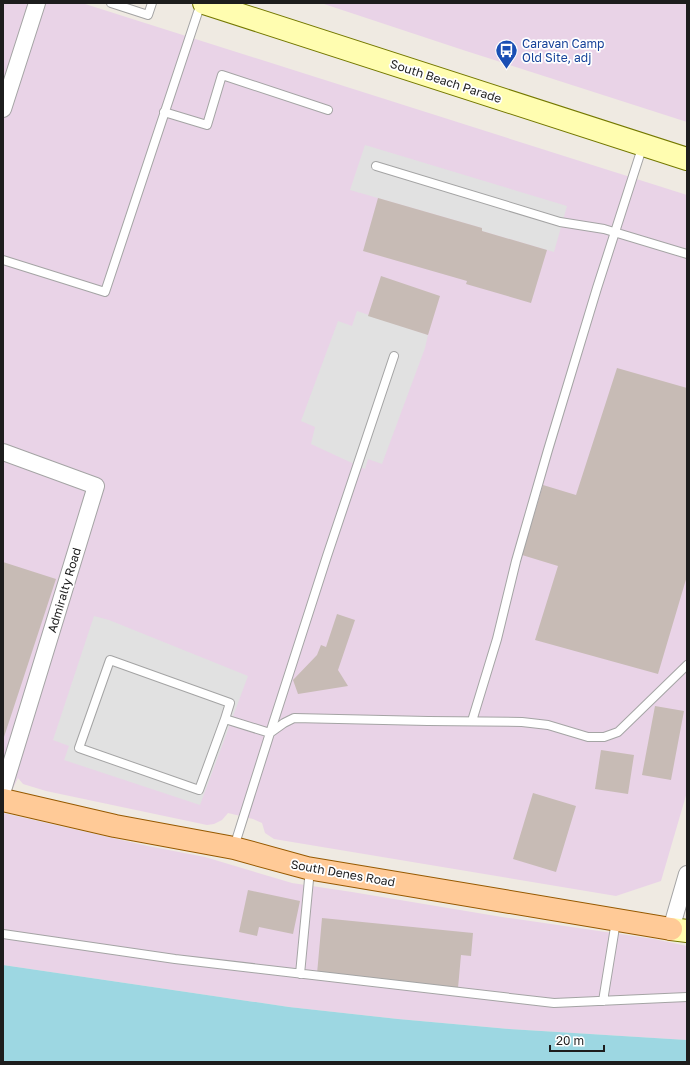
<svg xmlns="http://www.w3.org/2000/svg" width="690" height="1065" font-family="'Golos Text',sans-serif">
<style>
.industrial{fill:#e9d3e7}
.parking{fill:#e1e1e1}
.water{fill:#9dd7e2}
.building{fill:#c7bbb5}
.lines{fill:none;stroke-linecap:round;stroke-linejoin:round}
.lane-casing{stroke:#a4a4a4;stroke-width:10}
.street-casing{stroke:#a4a4a4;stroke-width:18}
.secondary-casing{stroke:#747800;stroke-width:24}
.primary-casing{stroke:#965900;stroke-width:24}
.lane{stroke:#fff;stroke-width:8}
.street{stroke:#fff;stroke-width:16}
.secondary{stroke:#fffdb0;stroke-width:22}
.primary{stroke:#ffca97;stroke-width:22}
.labels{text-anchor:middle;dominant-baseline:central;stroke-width:3.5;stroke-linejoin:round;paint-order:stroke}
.transit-label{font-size:12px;fill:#164399;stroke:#fff;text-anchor:start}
.street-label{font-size:12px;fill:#1d1d1d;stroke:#fff}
</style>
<rect width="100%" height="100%" fill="#efeae2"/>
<!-- industrial -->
<path class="industrial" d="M3,3H82L687,195V792L661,881L616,896L274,839L265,833L262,823L253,819L228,813L222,820L214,824L207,825L46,791L23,784L18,778L12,790L3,788Z
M321,3H687V122L463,50Z
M3,813L148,846L205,857L292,883L352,892L502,917L654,939L687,946V1040L509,1029L398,1019L289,1007L3,965Z"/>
<!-- parking -->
<path class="parking" d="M365,145L567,206L554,252L482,231V228L350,190Z
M357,311L428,335L425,348L382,464L368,459L365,469L311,444L315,427L301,421L338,321L352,326Z
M94,616L109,620L248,676L200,805L64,760L69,746L53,740Z"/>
<!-- water -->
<path class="water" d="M3,965L289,1007L398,1019L509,1029L687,1040V1062H3Z"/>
<!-- building -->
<path class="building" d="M378,198L482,228V231L547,250L531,303L466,284L467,281L363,251Z
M381,276L440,296L428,335L368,316Z
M617,368L687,388V576L658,674L535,640L558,566L522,555L543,485L576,495Z
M3,562L56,579L3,740Z
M337,614L355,620L338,670L348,686L298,694L293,680L317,655L321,645L326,647Z
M655,706L684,711L671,780L642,775Z
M601,750L634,755L628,794L595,789Z
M533,793L576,806L556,872L513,859Z
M248,890L300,901L293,934L259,927L257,936L239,932Z
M322,918L473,933L471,956L461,955L458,988L317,974Z"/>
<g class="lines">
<defs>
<path id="lane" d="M111,3L148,15L152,3
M164,112L207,125L222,75L328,110
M376,166L560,222L604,229L687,254
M3,260L105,292L201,3
M225,719L199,790L79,748L110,660L230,703L225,719L270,733L327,556L394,356
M472,721L497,639L516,561L548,450L597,288L643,145
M234,847L270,733L284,723L294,718L428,721L522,722L548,725L588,737H604L618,732L687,665
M3,934L175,959L554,1003L687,997
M300,974L310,869
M603,1001L616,921"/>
<path id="street" d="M3,109L37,3
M3,452L96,486L3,790
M671,929L687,874"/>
<path id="secondary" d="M204,3L687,159
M671,929L687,931"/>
<path id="primary" d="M3,800L115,826L234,848L307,868L671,929"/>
</defs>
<!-- lane casing -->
<use href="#lane" class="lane-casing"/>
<!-- street casing -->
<use href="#street" class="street-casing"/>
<!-- secondary casing -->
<use href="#secondary" class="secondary-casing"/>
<!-- primary casing -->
<use href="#primary" class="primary-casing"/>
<!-- lane -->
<use href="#lane" class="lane"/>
<!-- street -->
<use href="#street" class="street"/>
<!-- secondary -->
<use href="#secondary" class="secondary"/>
<!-- primary -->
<use href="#primary" class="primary"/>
</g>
<!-- icons -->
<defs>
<symbol id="bus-pin" viewBox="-11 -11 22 30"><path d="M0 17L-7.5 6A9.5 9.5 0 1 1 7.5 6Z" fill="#1a4fb4" stroke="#fff"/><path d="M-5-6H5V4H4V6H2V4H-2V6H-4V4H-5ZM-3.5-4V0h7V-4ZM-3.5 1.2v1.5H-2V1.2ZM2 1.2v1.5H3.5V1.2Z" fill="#fff"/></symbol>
</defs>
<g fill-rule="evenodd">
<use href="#bus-pin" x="494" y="38" width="25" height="34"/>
</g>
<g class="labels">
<!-- transit labels -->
<g class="transit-label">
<text x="522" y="43">Caravan Camp<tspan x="522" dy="14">Old Site, adj</tspan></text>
</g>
<!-- street labels -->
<g class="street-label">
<text transform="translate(446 81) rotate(18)">South Beach Parade</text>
<text transform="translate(64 590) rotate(-73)">Admiralty Road</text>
<text transform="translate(343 873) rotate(10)">South Denes Road</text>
</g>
</g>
<!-- border -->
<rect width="690" height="1065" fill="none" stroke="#1d1d1d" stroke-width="8"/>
<!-- scale -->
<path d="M550 1045v6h54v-6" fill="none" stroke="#1d1d1d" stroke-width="2"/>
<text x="556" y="1045" font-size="12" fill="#1d1d1d" stroke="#ffffff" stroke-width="3" paint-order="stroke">20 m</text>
</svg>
